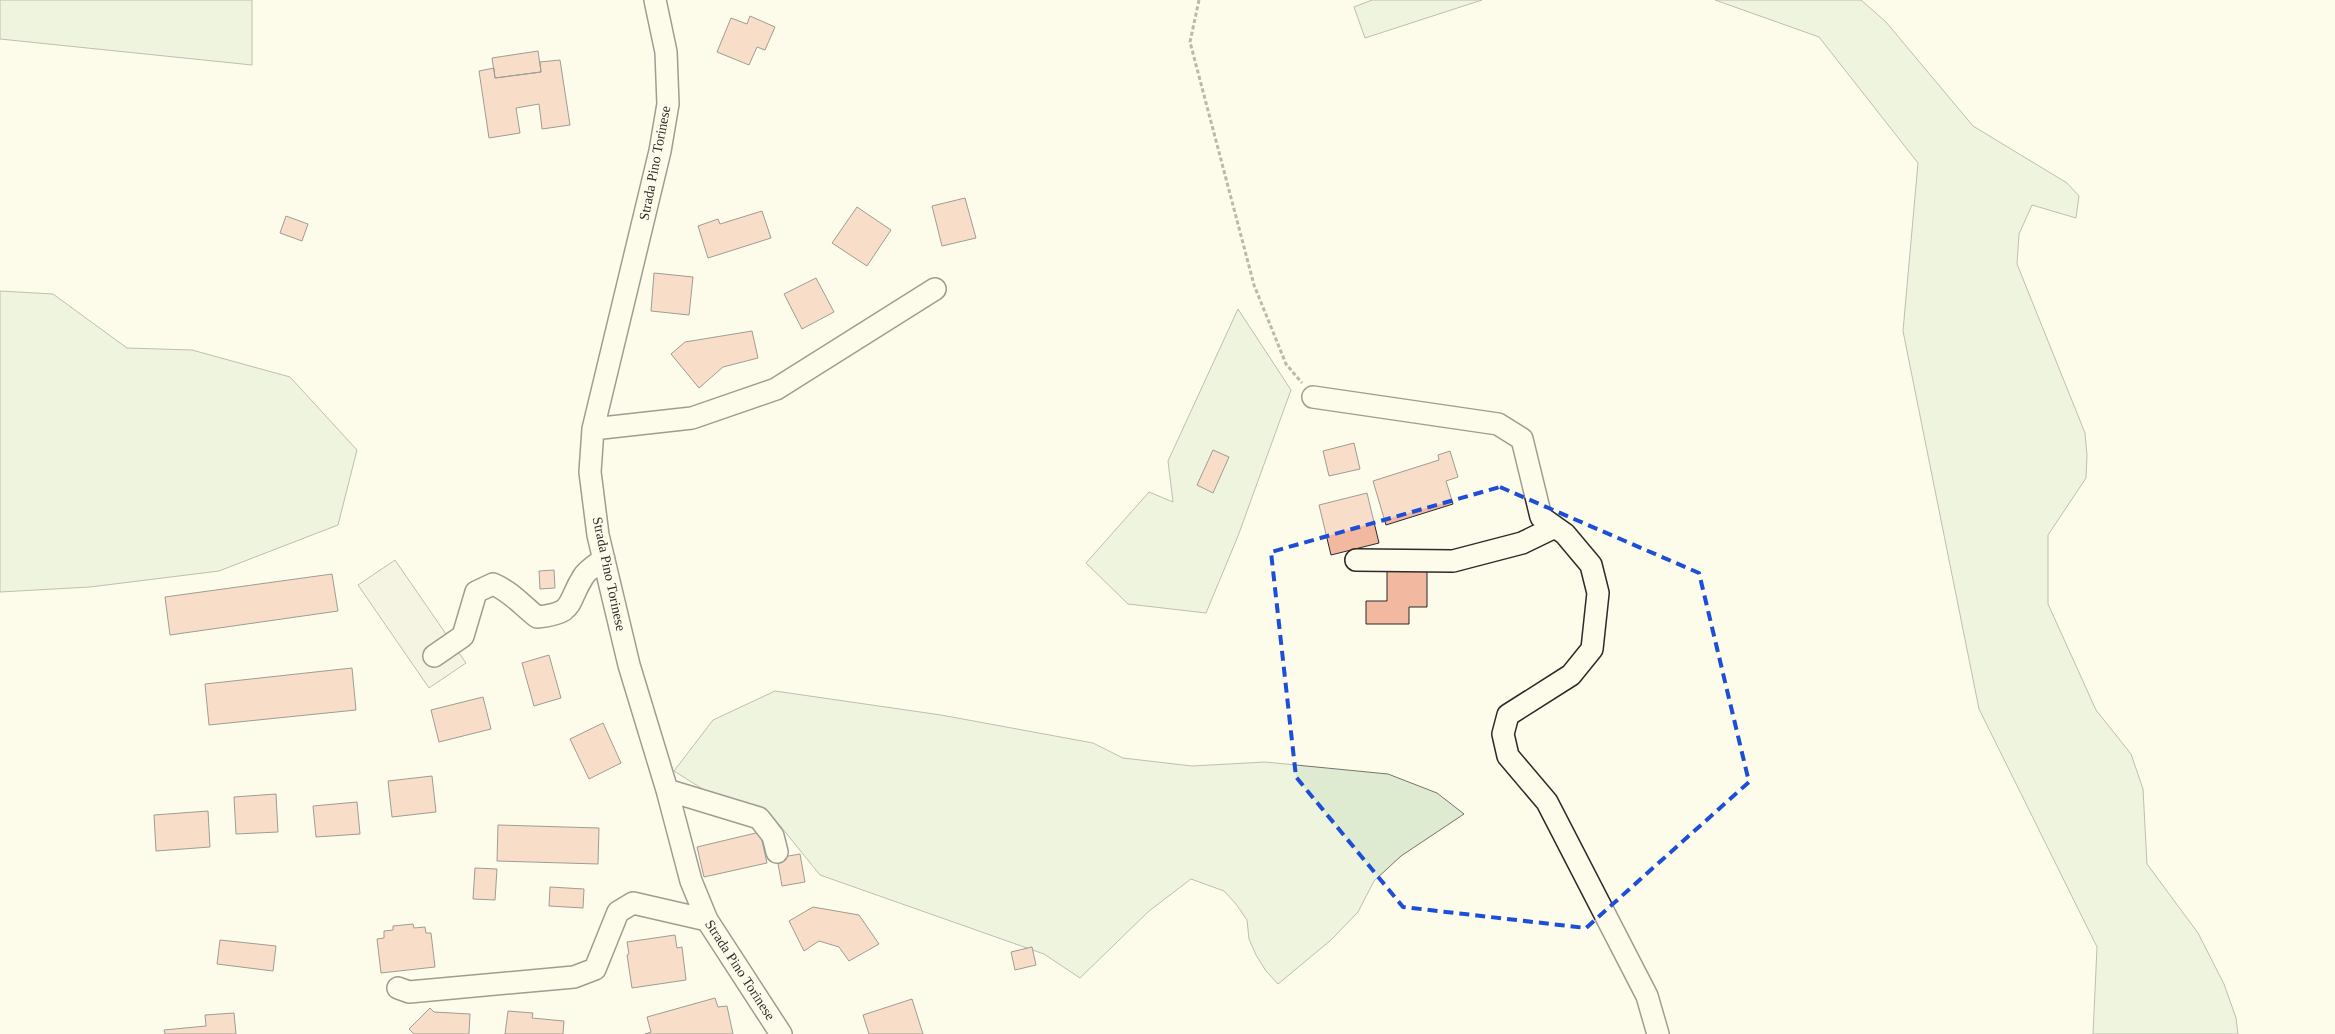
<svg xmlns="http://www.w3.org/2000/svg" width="2335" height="1034" font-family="'Times New Roman',serif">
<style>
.green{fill:#deebd1;stroke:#74746e}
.parking{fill:#eceadb;stroke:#74746e}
.building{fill:#f2b8a0;stroke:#2b2b2b}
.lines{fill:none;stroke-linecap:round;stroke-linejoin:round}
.minor-casing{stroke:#2b2b2b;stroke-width:24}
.path{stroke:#6a6964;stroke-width:3;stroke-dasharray:4 2.5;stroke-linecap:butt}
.minor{stroke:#fdfbea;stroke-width:21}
.marked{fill:none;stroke:#1d4ed8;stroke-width:4;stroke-dasharray:10 6;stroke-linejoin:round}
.labels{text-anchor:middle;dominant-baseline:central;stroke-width:4;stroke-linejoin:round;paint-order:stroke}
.street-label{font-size:14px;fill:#2b2b2b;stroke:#fdfbea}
</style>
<rect width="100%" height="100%" fill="#fdfbea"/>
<!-- green -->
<path class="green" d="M0,0H252V65L0,39Z
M1372,0H1482L1365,38L1354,7Z
M1715,0H1861L1886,22L1973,126L2067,183L2079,196L2076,218L2032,205L2019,234L2017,264L2085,433L2087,455L2086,478L2048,535V604L2096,710L2131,754L2143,789L2147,864L2198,933L2224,984L2236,1018L2238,1034H2093L2097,947L1979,709L1903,331L1918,163L1819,37Z
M0,291L53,294L127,348L192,350L290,377L357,450L338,525L219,571L90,587L0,592Z
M1238,309L1291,390L1238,536L1206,613L1128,604L1086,563L1149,492L1173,502L1168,461Z
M775,691L941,715L1093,743L1123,758L1192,766L1265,762L1388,774L1437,793L1464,814L1401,856L1374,881L1358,912L1331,940L1278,984L1266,971L1256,955L1249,939L1247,920L1236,904L1224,891L1191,879L1149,911L1080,978L1044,954L820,875L769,812L709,793L674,771L713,720Z"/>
<!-- parking -->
<path class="parking" d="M395,560L466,663L429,688L358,585Z"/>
<!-- building -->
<path class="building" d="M750,16L775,27L765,50L757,47L749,65L717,52L731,18L747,24Z
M538,51L541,72L495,78L492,58Z
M560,60L570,125L542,129L539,104L516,108L520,133L489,138L479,71L494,68L495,78L541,72L540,62Z
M965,198L976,238L942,246L932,206Z
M857,207L891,230L867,266L832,243Z
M762,211L771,238L708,258L698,226L718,219L720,224Z
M286,216L308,224L302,241L280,233Z
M654,273L693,277L689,315L651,311Z
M816,278L834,312L802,329L784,294Z
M752,331L758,358L723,367L699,388L671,354L685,342Z
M1354,443L1360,469L1329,476L1323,451Z
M1213,450L1229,457L1213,493L1197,485Z
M1450,451L1458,477L1446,481L1453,504L1386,525L1373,481L1439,460L1438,455Z
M1367,493L1379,543L1331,555L1319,505Z
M1427,567V607H1409V624H1366V601H1387V568Z
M554,570L555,588L540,589L539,571Z
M332,574L338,611L170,635L165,597Z
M549,655L561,698L534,706L522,663Z
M352,668L356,710L209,725L205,684Z
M483,697L491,729L439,742L431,710Z
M603,723L621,763L589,779L570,739Z
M432,776L436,812L392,817L388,781Z
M276,794L278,832L236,834L234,797Z
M357,802L360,834L316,837L313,806Z
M208,811L210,847L156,851L154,815Z
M498,825L599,828L598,864L497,861Z
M760,832L767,863L704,877L697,847Z
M800,854L805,882L782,886L777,858Z
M475,868L497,869L495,900L473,899Z
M550,887L584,889L583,908L549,906Z
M813,907L859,915L879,944L849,961L839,947L819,941L804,951L789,921Z
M413,924L414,928L425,927L426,933H431L435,967L381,973L377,939L384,938V931L393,930V926Z
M675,935L677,948L682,947L686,980L632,988L627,955L629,954L627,942Z
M220,940L276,946L273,971L217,964Z
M1032,947L1036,965L1015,970L1011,952Z
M715,998L718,1007L727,1006L733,1034H645L651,1032L647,1017Z
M912,999L923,1034H869L863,1015Z
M430,1008L434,1012L470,1014L469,1034H414L409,1029Z
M508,1011L533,1013L532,1018L564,1021L563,1034H505Z
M234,1013L236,1034H165L164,1030L206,1026L205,1015Z"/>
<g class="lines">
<defs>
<path id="minor" d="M655,0L666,52L668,104L660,151L593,429L590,472L598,535L629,665L667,790L691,881L707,920L781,1034
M1313,397L1498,424L1522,439L1541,517L1565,534L1591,565L1598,593L1592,649L1571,675L1508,715L1503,734L1508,756L1547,802L1647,996L1658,1034
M593,429L692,418L776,389L935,289
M1356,560L1453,561L1522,543L1555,527
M434,656L463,636L476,592L493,584C510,591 522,605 537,617C576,613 566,604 583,577C587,570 597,564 604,559
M667,790L759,818L773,836L777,852
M398,988L409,992L574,977L595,969L618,912L633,903L707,920"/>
</defs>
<!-- minor casing -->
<use href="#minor" class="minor-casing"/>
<!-- path -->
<path class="path" d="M1199,0L1190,42L1254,285L1286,364L1302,383"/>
<!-- minor -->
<use href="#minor" class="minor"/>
</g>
<!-- marked area -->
<path d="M0 0H2335V1034H0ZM1500,487L1699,573L1749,782L1586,928L1403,907L1296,777L1271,552Z" fill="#fdfbea" fill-opacity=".55" fill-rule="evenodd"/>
<path class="marked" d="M1500,487L1699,573L1749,782L1586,928L1403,907L1296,777L1271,552Z"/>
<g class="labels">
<!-- street labels -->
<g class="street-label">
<text transform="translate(655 163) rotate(-79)">Strada Pino Torinese</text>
<text transform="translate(609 574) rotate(78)">Strada Pino Torinese</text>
<text transform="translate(740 970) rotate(57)">Strada Pino Torinese</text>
</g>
</g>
</svg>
